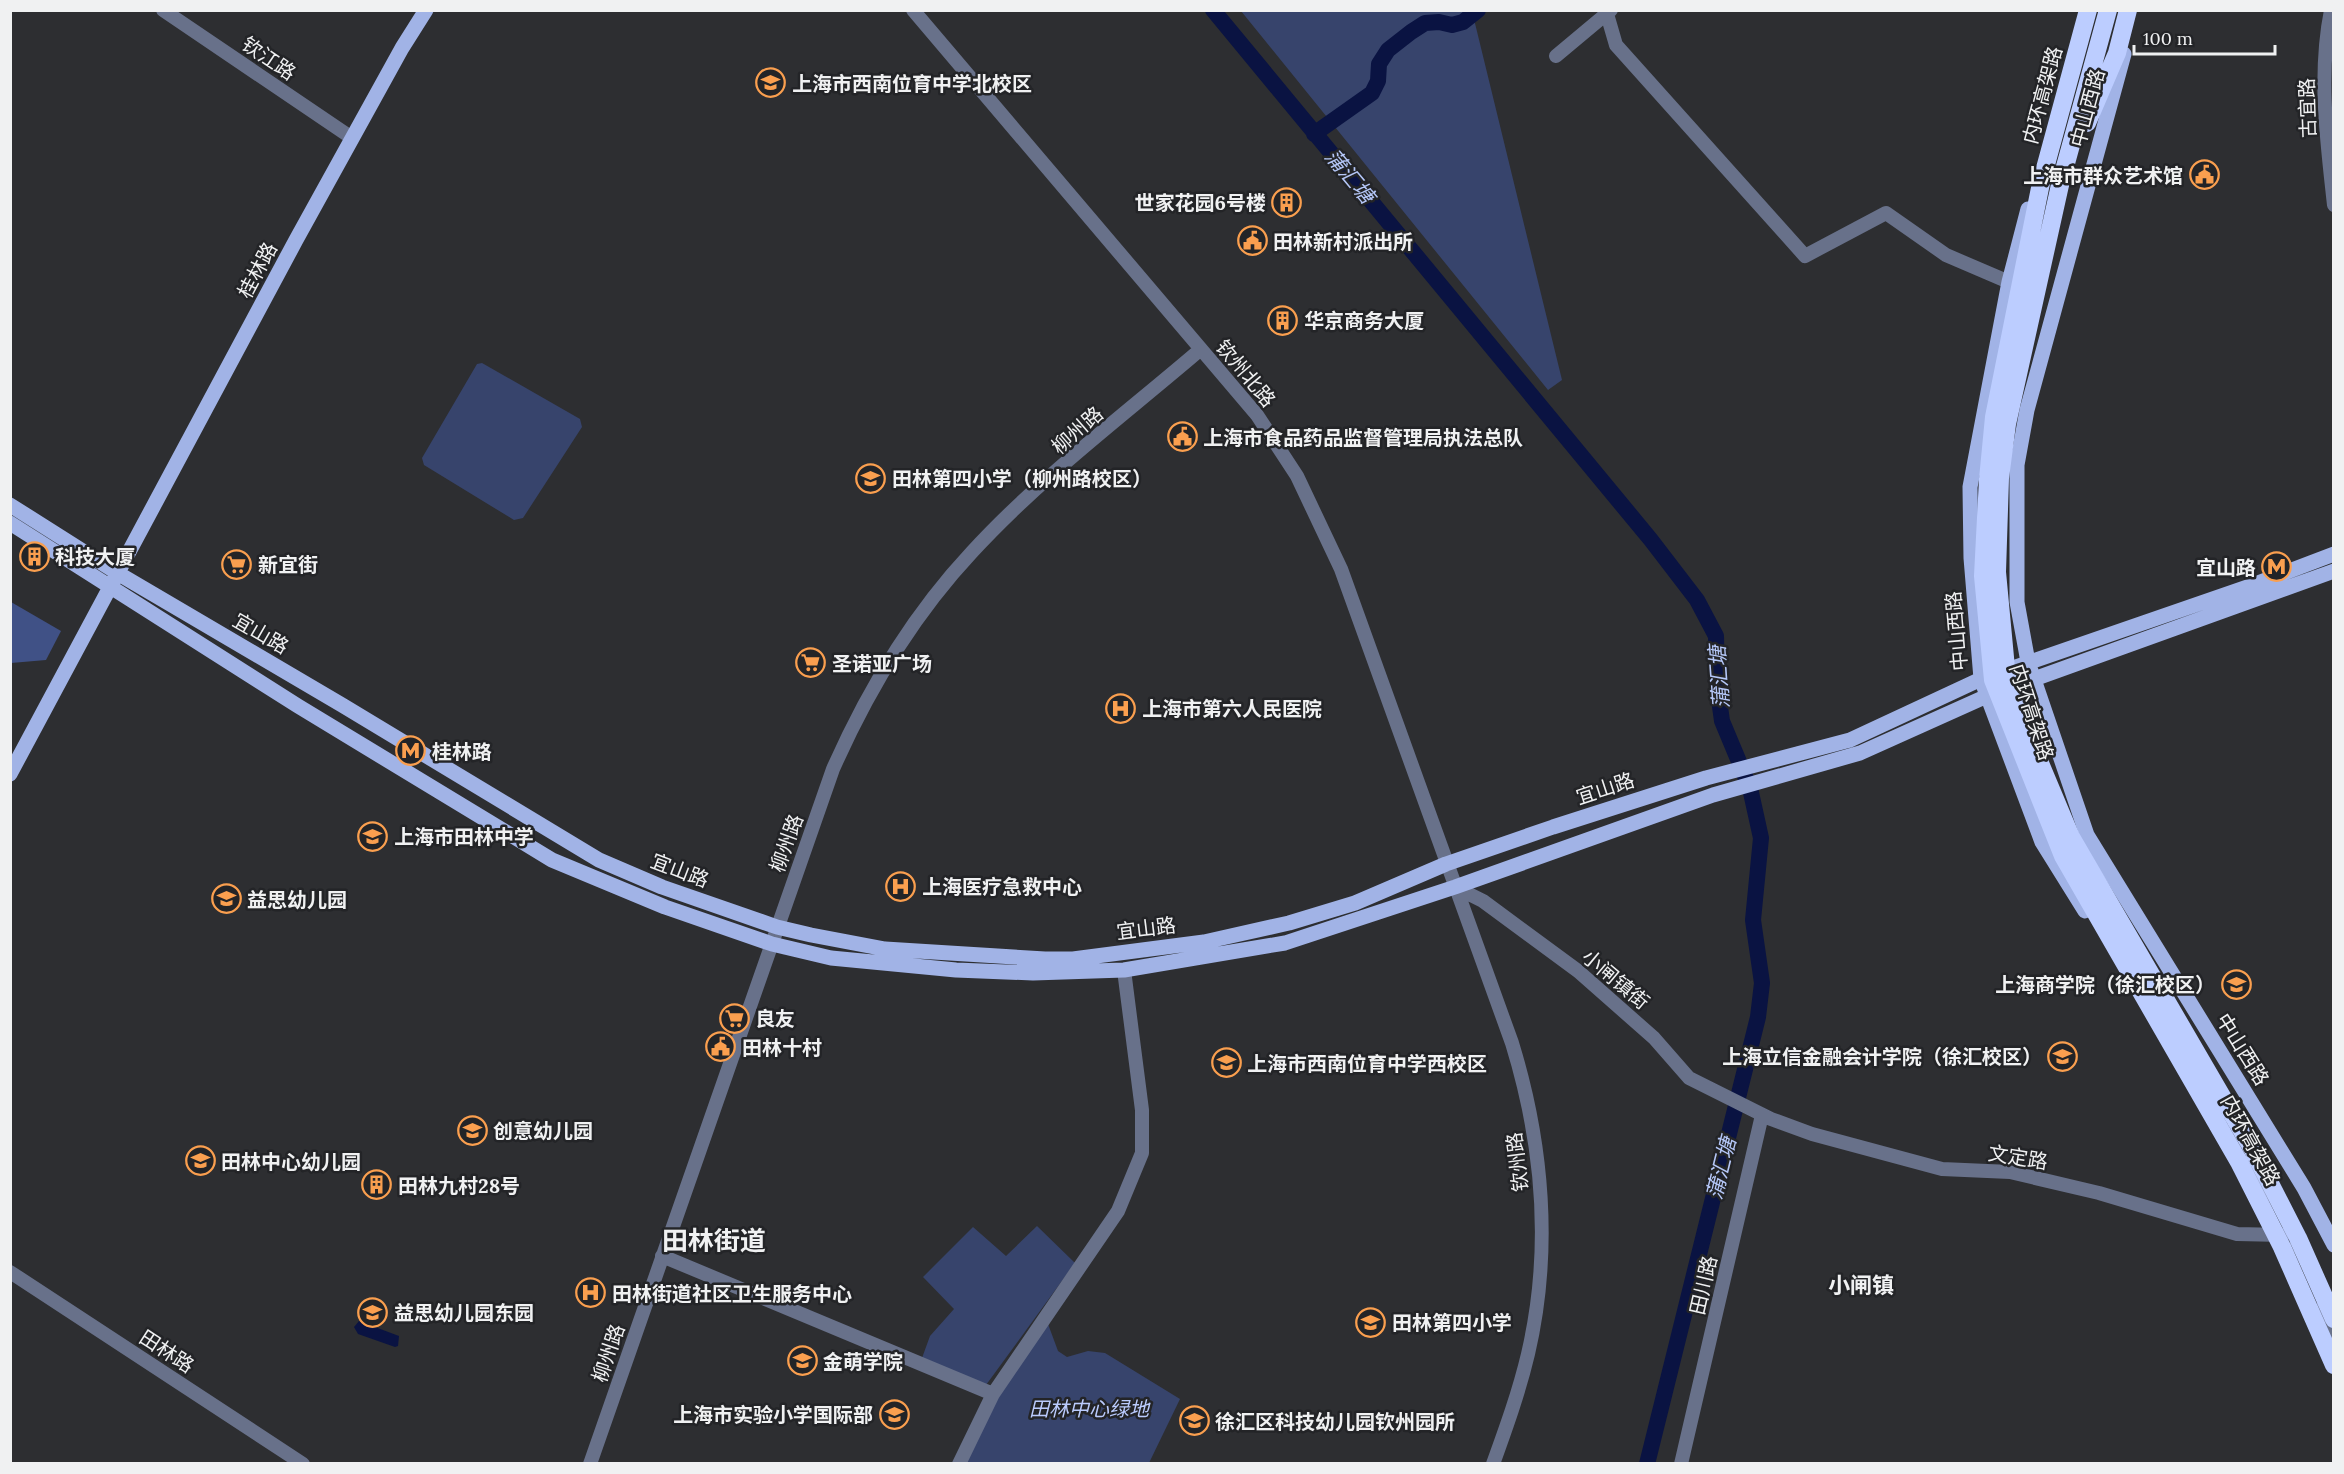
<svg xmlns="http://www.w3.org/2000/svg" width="2344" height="1474" font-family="Lora,'Noto Sans SC',serif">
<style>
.green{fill:#37446c}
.forest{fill:#405186}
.water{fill:#0a1342}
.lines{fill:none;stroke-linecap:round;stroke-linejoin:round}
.river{stroke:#0a1342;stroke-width:16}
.minor{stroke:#68718a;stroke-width:14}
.major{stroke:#a1b3e6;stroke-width:15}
.highway{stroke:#bccdff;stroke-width:18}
.labels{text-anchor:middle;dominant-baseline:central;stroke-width:5;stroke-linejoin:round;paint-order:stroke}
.street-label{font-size:20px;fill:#f0f1f2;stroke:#232427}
.poi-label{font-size:20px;font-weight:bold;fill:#f0f1f2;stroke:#232427;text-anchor:start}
.park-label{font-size:20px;font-style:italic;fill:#bacbfd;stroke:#232427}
.water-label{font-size:21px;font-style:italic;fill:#b5c7f8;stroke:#232427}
.quarter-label{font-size:22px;font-weight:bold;fill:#f0f1f2;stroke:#232427}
.district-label{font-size:26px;font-weight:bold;fill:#f0f1f2;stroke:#232427}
</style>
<rect width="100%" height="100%" fill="#2d2e31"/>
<!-- green -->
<path class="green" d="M1241,11H1472L1562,380L1548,390Z
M482,363L580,419L582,427L523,518L514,520L424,465L422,458L477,364Z
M1037,1226L1075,1263L986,1385L922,1358L930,1336L954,1309L923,1277L973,1227L1006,1256Z
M1048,1324L1058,1351L1067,1357L1088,1351L1105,1353L1180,1399L1149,1463L966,1464L991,1407Z"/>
<!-- forest -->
<path class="forest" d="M11,602L61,631L46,660L11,663Z"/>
<!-- water -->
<path class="water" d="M359,1321L399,1336L398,1346L395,1347L358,1334L354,1327Z"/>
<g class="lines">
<!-- river -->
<path class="river" d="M1213,10L1651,540L1697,600L1716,636L1717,685L1722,721L1750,788L1761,838L1753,920L1762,983L1758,1017L1647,1464
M1314,134L1372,93L1378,81L1379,64L1388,50L1411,32L1425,23L1439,22L1452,25L1463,22L1478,10"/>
<!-- minor -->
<path class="minor" d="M163,10L352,138
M913,10L1257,415L1297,476L1341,569L1512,1043C1543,1144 1552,1251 1528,1354C1519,1392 1506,1428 1493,1464
M2331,10C2318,75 2327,141 2334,205
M1607,14L1616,45L1805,256L1886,213L1946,255L2009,282
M1556,56L1611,10
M1455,887L1483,901L1578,971L1654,1038L1689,1078L1771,1119L1812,1134L1942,1169L2010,1172L2099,1193L2237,1234L2283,1235
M662,1256L993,1394
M10,1272L303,1464
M2322,1308L2333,1350
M590,1464L833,769C868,690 913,615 972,552C1041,477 1124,415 1201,349
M959,1464L993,1394L1118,1211L1142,1153V1110L1124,970
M1681,1464L1762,1115"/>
<!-- major -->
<path class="major" d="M2124,54L2027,410L2017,465V602L2028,662L2087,835L2304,1188L2334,1245
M2028,209L2009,282L1970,487L1971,558L1981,679L2042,842L2085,911
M10,505L119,574L342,705L599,860L662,887L777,927L811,935L885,949L1045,959H1073L1204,942L1289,923L1355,903L1446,864L1553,827L1706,778L1850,740L1981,679L2250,586L2334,554
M10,523L298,706L552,860L665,907L772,944L831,958L956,970L1033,973L1124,970L1285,943L1455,887L1713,795L1860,753L1987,696L2334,571
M10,774L296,240L402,48L426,10"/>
<!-- highway -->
<path class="highway" d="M2088,10L2041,183L1994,417L1988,479L1983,576L1993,680L2063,856L2239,1162L2282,1247L2334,1365
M2108,10L2060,185L2007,424L2000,478L1997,572L2006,668L2037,756L2071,837L2252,1148L2298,1238L2334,1319
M2087,123L2117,53L2128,10"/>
</g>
<!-- icons -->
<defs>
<symbol id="school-ring" viewBox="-11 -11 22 22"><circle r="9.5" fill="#232427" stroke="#fa9f4f" stroke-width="1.5"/><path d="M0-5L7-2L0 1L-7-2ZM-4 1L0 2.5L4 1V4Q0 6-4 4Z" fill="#fa9f4f"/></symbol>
<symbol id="civic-ring" viewBox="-11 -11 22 22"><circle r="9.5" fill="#232427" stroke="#fa9f4f" stroke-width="1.5"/><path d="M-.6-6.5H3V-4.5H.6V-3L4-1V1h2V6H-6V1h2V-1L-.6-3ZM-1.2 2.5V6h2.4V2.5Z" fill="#fa9f4f"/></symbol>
<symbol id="building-ring" viewBox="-11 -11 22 22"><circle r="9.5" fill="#232427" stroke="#fa9f4f" stroke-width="1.5"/><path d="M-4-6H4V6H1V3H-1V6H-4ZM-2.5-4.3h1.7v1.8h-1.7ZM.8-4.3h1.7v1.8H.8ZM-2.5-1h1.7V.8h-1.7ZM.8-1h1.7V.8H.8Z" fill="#fa9f4f"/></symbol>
<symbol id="supermarket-ring" viewBox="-11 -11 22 22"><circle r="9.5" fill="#232427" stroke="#fa9f4f" stroke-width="1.5"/><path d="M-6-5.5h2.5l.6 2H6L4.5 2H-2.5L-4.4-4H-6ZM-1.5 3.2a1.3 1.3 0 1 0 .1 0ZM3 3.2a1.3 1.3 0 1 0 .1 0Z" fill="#fa9f4f"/></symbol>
<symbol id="metro-ring" viewBox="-11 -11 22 22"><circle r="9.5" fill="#232427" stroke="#fa9f4f" stroke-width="1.5"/><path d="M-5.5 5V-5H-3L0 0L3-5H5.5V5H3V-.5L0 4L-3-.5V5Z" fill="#fa9f4f"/></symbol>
<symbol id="hospital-ring" viewBox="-11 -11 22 22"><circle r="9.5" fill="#232427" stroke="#fa9f4f" stroke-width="1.5"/><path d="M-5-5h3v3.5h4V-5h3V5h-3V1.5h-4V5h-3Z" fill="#fa9f4f"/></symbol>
<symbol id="university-ring" viewBox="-11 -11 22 22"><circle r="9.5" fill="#232427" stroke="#fa9f4f" stroke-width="1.5"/><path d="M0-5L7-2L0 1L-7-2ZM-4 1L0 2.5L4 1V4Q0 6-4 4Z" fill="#fa9f4f"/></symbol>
</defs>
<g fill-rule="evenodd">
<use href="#school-ring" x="754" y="66" width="33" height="33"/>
<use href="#civic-ring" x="2188" y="158" width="33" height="33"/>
<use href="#building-ring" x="1270" y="186" width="33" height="33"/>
<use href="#civic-ring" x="1236" y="224" width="33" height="33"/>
<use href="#building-ring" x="1266" y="304" width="33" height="33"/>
<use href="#civic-ring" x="1166" y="420" width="33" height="33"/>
<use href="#school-ring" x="854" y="462" width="33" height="33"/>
<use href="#building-ring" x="18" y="540" width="33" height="33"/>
<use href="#supermarket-ring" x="220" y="548" width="33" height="33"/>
<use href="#metro-ring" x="2260" y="550" width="33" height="33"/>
<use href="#supermarket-ring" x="794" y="646" width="33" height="33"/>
<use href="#hospital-ring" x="1104" y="692" width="33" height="33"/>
<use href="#metro-ring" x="394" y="734" width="33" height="33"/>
<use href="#school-ring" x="356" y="820" width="33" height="33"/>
<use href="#hospital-ring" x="884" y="870" width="33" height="33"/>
<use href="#school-ring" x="210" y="882" width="33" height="33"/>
<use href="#university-ring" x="2220" y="968" width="33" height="33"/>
<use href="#supermarket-ring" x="718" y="1002" width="33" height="33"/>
<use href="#civic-ring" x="704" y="1030" width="33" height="33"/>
<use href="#university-ring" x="2046" y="1040" width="33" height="33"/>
<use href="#school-ring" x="1210" y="1046" width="33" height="33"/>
<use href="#school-ring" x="456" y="1114" width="33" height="33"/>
<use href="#school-ring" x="184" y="1144" width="33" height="33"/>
<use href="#building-ring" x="360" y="1168" width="33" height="33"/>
<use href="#hospital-ring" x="574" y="1276" width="33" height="33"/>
<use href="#school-ring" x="356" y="1296" width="33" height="33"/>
<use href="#school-ring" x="1354" y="1306" width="33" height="33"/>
<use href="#school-ring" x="786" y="1344" width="33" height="33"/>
<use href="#school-ring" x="878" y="1398" width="33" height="33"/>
<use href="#school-ring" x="1178" y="1404" width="33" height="33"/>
</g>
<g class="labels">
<!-- street labels -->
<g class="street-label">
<text transform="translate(269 58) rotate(34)">钦江路</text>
<text transform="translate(2042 95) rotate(-75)">内环高架路</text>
<text transform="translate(2087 108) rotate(-75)">中山西路</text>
<text transform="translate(2307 108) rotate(-92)">古宜路</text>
<text transform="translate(257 270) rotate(-62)">桂林路</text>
<text transform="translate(1246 373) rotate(50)">钦州北路</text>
<text transform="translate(1077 430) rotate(-41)">柳州路</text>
<text transform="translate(1956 631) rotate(-95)">中山西路</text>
<text transform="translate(261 633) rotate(30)">宜山路</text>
<text transform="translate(2032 712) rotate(72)">内环高架路</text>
<text transform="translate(1605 788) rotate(-18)">宜山路</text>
<text transform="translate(786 843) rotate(-70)">柳州路</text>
<text transform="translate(680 870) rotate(21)">宜山路</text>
<text transform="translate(1146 928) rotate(-7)">宜山路</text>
<text transform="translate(1616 979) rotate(40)">小闸镇街</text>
<text transform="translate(2243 1049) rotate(58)">中山西路</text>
<text transform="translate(2251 1140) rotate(61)">内环高架路</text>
<text transform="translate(2018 1157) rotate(9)">文定路</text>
<text transform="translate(1517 1162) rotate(-97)">钦州路</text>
<text transform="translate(1703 1285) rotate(-77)">田川路</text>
<text transform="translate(167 1351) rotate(33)">田林路</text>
<text transform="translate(608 1353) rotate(-71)">柳州路</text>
</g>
<!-- poi labels -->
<g class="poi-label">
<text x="792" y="83">上海市西南位育中学北校区</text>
<text x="2183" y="175" text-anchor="end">上海市群众艺术馆</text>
<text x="1266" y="202" text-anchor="end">世家花园6号楼</text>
<text x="1273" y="241">田林新村派出所</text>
<text x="1304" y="320">华京商务大厦</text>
<text x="1203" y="437">上海市食品药品监督管理局执法总队</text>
<text x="892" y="478">田林第四小学（柳州路校区）</text>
<text x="55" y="556">科技大厦</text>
<text x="258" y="564">新宜街</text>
<text x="2256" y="567" text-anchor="end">宜山路</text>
<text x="832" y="663">圣诺亚广场</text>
<text x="1142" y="708">上海市第六人民医院</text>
<text x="432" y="751">桂林路</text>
<text x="394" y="836">上海市田林中学</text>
<text x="922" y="886">上海医疗急救中心</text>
<text x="247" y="899">益思幼儿园</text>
<text x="2215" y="984" text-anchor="end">上海商学院（徐汇校区）</text>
<text x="755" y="1018">良友</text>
<text x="742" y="1047">田林十村</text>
<text x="2042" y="1056" text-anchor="end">上海立信金融会计学院（徐汇校区）</text>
<text x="1247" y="1063">上海市西南位育中学西校区</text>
<text x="493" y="1130">创意幼儿园</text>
<text x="221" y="1161">田林中心幼儿园</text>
<text x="398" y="1185">田林九村28号</text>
<text x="612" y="1293">田林街道社区卫生服务中心</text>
<text x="394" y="1312">益思幼儿园东园</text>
<text x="1392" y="1322">田林第四小学</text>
<text x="823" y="1361">金萌学院</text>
<text x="873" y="1414" text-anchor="end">上海市实验小学国际部</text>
<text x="1215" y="1421">徐汇区科技幼儿园钦州园所</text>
</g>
<!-- park labels -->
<g class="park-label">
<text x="1089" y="1408">田林中心绿地</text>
</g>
<!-- water labels -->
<g class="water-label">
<text transform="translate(1350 176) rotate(50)">蒲汇塘</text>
<text transform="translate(1719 677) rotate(-94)">蒲汇塘</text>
<text transform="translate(1721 1168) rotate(-76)">蒲汇塘</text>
</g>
<!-- quarter labels -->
<g class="quarter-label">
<text x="1861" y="1285">小闸镇</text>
</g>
<!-- district labels -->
<g class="district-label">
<text x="714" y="1240">田林街道</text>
</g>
</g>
<!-- border -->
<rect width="2344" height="1474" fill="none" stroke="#f0f1f2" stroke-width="24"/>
<!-- scale -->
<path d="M2134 45v9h141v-9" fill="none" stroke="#f0f1f2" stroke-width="3"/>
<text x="2143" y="45" font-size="18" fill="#f0f1f2" stroke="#232427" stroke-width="4.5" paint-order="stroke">100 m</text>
</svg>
